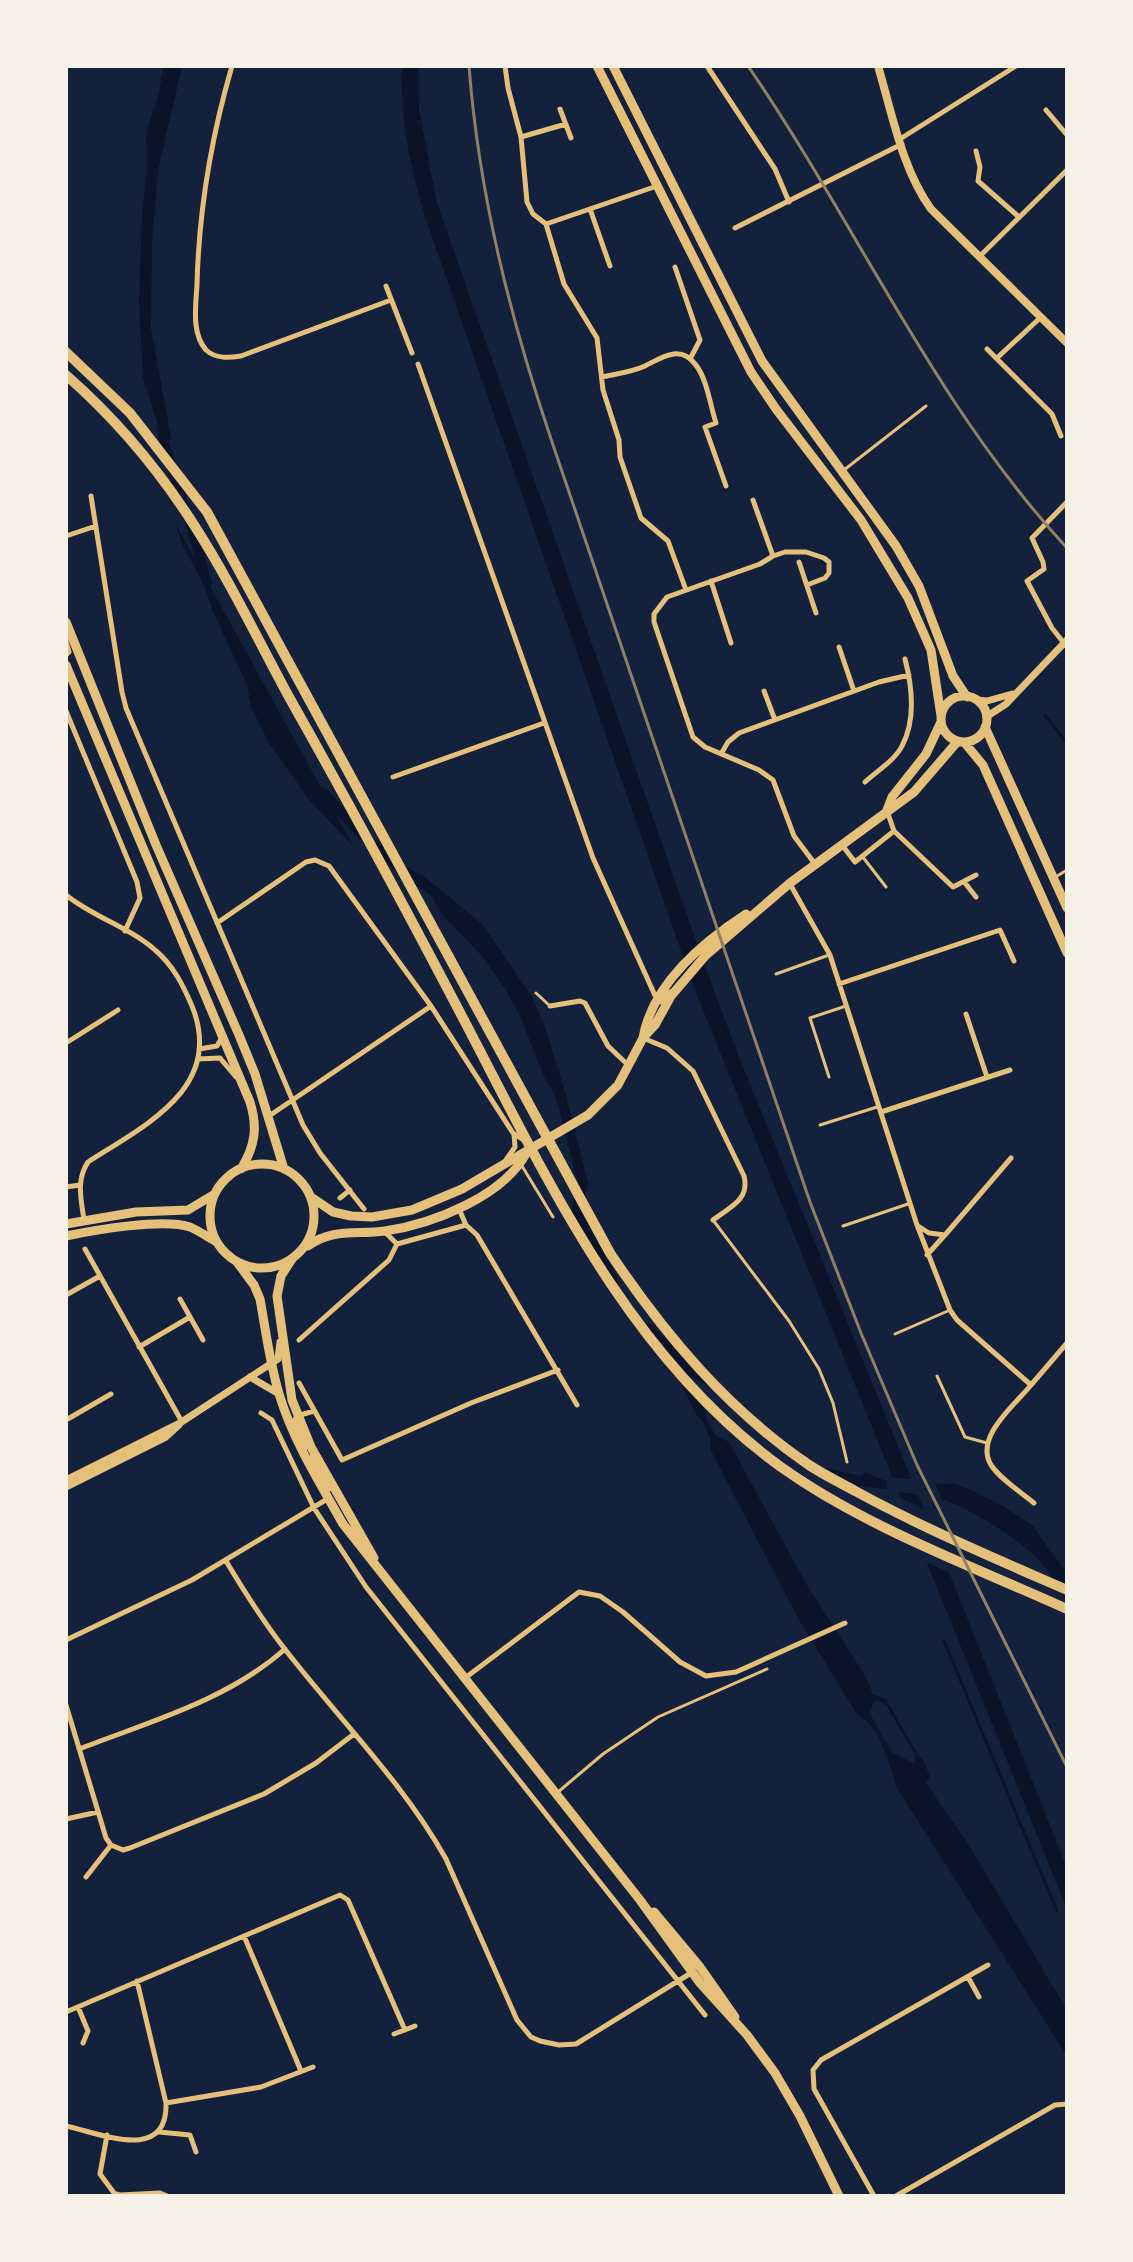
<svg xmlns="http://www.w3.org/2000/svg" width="1133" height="2262" font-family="Cabin,sans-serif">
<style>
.water{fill:#0b132b}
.pier{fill:#14213d}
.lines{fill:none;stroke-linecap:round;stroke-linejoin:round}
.stream{stroke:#0b132b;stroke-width:3}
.canal{stroke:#0b132b;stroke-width:10}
.service{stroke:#e5c07b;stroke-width:3}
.minor{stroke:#e5c07b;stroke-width:5}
.tertiary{stroke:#e5c07b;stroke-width:7}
.secondary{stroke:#e5c07b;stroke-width:8}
.primary{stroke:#e5c07b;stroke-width:9}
.motorway{stroke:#e5c07b;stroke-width:10}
.rail{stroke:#918062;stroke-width:3}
</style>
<rect width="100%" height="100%" fill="#14213d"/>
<!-- water -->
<path class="water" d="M164,66H182L158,171L152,244L151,328L172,442L158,425L143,378L139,302L142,215L147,168L146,132L157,100Z
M402,66H418L419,109L437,203L705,966L739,1057L913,1483L956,1484L965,1487L1005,1507L1032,1525L1067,1573V1601C1059,1589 1052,1575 1042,1564C1020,1537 951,1496 917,1492L1067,1868V1909L897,1489H880L858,1477L866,1472L883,1480L894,1481L694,988L430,231C412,177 400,123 402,66Z
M175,522L355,848L310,801L269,743L251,707L247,685L214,614L203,582L183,547Z
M420,873L482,924L531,995L545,1027L567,1098L569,1116L563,1120L554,1093L544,1077L520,1016L506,990L481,955L441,913Z
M698,1401L715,1435L729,1442L805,1582L866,1677L873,1694L887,1699L889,1707L877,1700L873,1702L870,1714L892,1752L915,1764V1752L924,1761L930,1777L926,1783L967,1842L1067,2010V2056L897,1788C890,1766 879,1724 857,1714L799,1620L711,1451L710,1437L693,1403Z"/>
<!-- pier -->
<path class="pier" d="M176,518L314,763L358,846L356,851L173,519Z
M886,1477L934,1481L944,1503L922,1495L887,1490Z
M896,1496L929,1512L954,1575L922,1560Z"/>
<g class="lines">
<!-- stream -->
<path class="stream" d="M1045,715L1067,743
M944,1641L1057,1911
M889,1707L915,1752"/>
<!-- canal -->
<path class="canal" d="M162,422L164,443L184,506
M190,521L207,583
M322,792L364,836L396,865L435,892
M564,1108L583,1183L577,1210L613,1280
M648,1329L690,1370L708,1380
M685,1381L701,1413
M827,1473L864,1482L878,1483"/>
<!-- service -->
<path class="service" d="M844,470L926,406
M862,856L886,887
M1057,876L1067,870
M776,974L829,955
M536,993L550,1006
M829,1077L810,1018L846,1006
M820,1125L877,1107
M522,1166L553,1217
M713,1220L789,1321L819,1369L833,1403L847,1462
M843,1226L908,1204
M895,1334L950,1310
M937,1376L965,1437L987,1443
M558,1792L603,1754L658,1717L767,1669"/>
<!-- minor -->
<path class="minor" d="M232,66C211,138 199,209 197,284C196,305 191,333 206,350C216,359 229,358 241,356L391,300
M505,66L508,88L521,137L527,202L533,214L546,224
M707,66L775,169L789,202
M560,109L571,138
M1046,110L1067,135
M521,137L566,124
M900,139L1016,66
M976,151L980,167L978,181L1019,217
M657,186L546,224L564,284L597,338L603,390L619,440L620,457L641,518L668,541L686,590
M590,209L610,266
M735,228L902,144
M980,256L1067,170
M675,267L700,340L690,359
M386,286L412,353
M987,349L1052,414L1061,436
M997,358L1041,317
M418,364L593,858L657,1000L661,1002L668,992H673
M602,377C616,374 632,372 645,366C661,358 680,344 695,364C707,378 710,405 716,423L705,427L726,486
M91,496L122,692L126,708L303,1125L320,1153L364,1209
M753,500L773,556
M1067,502L1032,538L1043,562L1044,569L1027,581L1052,628L1067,647
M66,536L96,526
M799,562L816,613
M711,581L731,643
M807,585L825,578L829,573V562L824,558L806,552H785L773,556L760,564L667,597L654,614V622L693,737L705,747L759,770L773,780L794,836L815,864
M66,641L69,652L66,655
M839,647L854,691
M764,691L775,720
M66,711L137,882L140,898L125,931
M721,754L728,742L739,733L879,682L909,675
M393,777L544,723
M865,782C877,771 895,760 902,746C916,720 912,686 905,659
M887,811L894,831L953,887L976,875
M842,845L855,862L894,831
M965,883L976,897
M790,884L830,955L917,1225L950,1310L957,1320L1031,1385L1067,1343
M66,895C93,917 129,927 155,950C173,965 183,985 192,1006C225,1088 145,1125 88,1162C76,1180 81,1199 84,1220
M217,923L306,862L315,860L329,866L431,1006L513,1133L525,1141
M839,984L1000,930L1014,961
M550,1006L580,1001L585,1003L608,1046L629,1066
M966,1014L987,1077
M643,1038L667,1048L693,1071L744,1176C750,1200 730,1207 713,1220
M66,1043L118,1010
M199,1049L217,1046L221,1039
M198,1059L220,1058L236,1077
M881,1112L1010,1070
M269,1116L431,1006
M506,1160L515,1147L514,1134
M66,1187L80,1185
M340,1198L350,1190
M459,1209L466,1225L477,1235L577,1405
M918,1226L929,1233L945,1235L1011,1158
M384,1231L397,1244
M397,1244L466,1225
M85,1249L182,1422
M927,1255L944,1236
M66,1295L100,1276
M180,1299L203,1340
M299,1340L389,1260L397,1244
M139,1347L190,1317
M299,1383L342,1460L471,1403L558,1370
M1031,1385C1015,1405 974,1437 991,1465C1001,1480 1021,1492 1034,1503
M261,1413L272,1420L314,1508L366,1587L705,2015
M66,1420L111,1394
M303,1451L305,1447L294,1421L297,1416L314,1411
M314,1453L311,1459L328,1490
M226,1561C244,1591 262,1620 284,1648C338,1718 402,1781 446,1859L517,2020L531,2037L540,2041L559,2045L576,2044L691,1973
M66,1640L192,1580L329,1498
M465,1678L579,1592L600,1596L623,1612L680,1662L706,1676L736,1672L845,1623
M66,1705L106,1838L111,1845
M79,1749C149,1722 228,1700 285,1649
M66,1819L98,1812
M111,1845L123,1850L130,1848L264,1794L316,1763L354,1734
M86,1877L111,1845
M244,1936L301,2071
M968,1977L979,1997
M137,1981L166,2103
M78,2007L88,2031L83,2043
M66,2012L340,1895L348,1900L405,2030
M394,2034L415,2026
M66,2126C102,2134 168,2163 166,2103L261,2087L313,2067
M159,2132L190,2135L196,2152
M107,2135L100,2174L114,2193L120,2195L160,2193L167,2196
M874,2196L814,2089L813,2070L821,2060L988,1965
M896,2196L1055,2105L1067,2104"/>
<!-- tertiary -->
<path class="tertiary" d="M976,700L987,701L1012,694
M986,717L1006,704L1067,640
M250,1377L279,1394
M66,1480L180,1423L278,1359L280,1342
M66,1487L166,1437L179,1425"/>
<!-- secondary -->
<path class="secondary" d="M878,66C892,113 902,169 931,209L1067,343"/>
<!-- primary -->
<path class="primary" d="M597,66L751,372L776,409L861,520L908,598L931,650L941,716
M613,66L762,361L896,546L919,586L953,676L967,697
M66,622L156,845L239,1035L255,1074L284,1169
M66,665L250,1102C258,1128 255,1146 241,1169
M941 719a23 23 0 1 1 46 0a23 23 0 1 1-46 0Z
M985,727L1067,908
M964,742L983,765L1067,953
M887,810L892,797L926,754L941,722
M643,1038C652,985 703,942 746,914
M210 1216a52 52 0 1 1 104 0a52 52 0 1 1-104 0Z
M311,1197L333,1212L351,1216L372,1217L412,1210L462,1189L588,1115L618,1085L643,1038L655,1025L671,996L705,956L790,883L914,792L958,741
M66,1224L136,1212L188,1210L213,1195
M66,1236C95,1230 163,1218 190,1227C199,1231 208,1237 217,1242
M308,1246C332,1228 356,1235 385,1231C433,1224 504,1196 527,1152
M292,1259L281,1276L277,1296L292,1400L311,1447L374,1558
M237,1262L254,1285L260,1299C266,1332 270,1365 280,1397C294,1442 320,1483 343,1524L640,1900L700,1983L747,2035L775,2073L800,2116L839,2196
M654,1912L700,1967L735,2017"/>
<!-- motorway -->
<path class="motorway" d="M66,352L130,413L207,512L610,1253C665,1335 727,1409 809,1465C824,1475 841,1483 857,1492C925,1529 996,1559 1067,1590
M66,375C115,418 159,470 194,525C229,579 258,640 289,697C350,805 408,913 465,1022C549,1183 630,1358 781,1467C865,1527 972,1566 1067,1609"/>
<!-- rail -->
<path class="rail" d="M469,66C479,195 510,317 551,439L810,1202L861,1333L917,1465L1067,1767
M748,66C857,225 935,405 1067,548"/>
</g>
<!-- border -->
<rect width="1133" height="2262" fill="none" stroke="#f6f1e7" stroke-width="136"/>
</svg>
